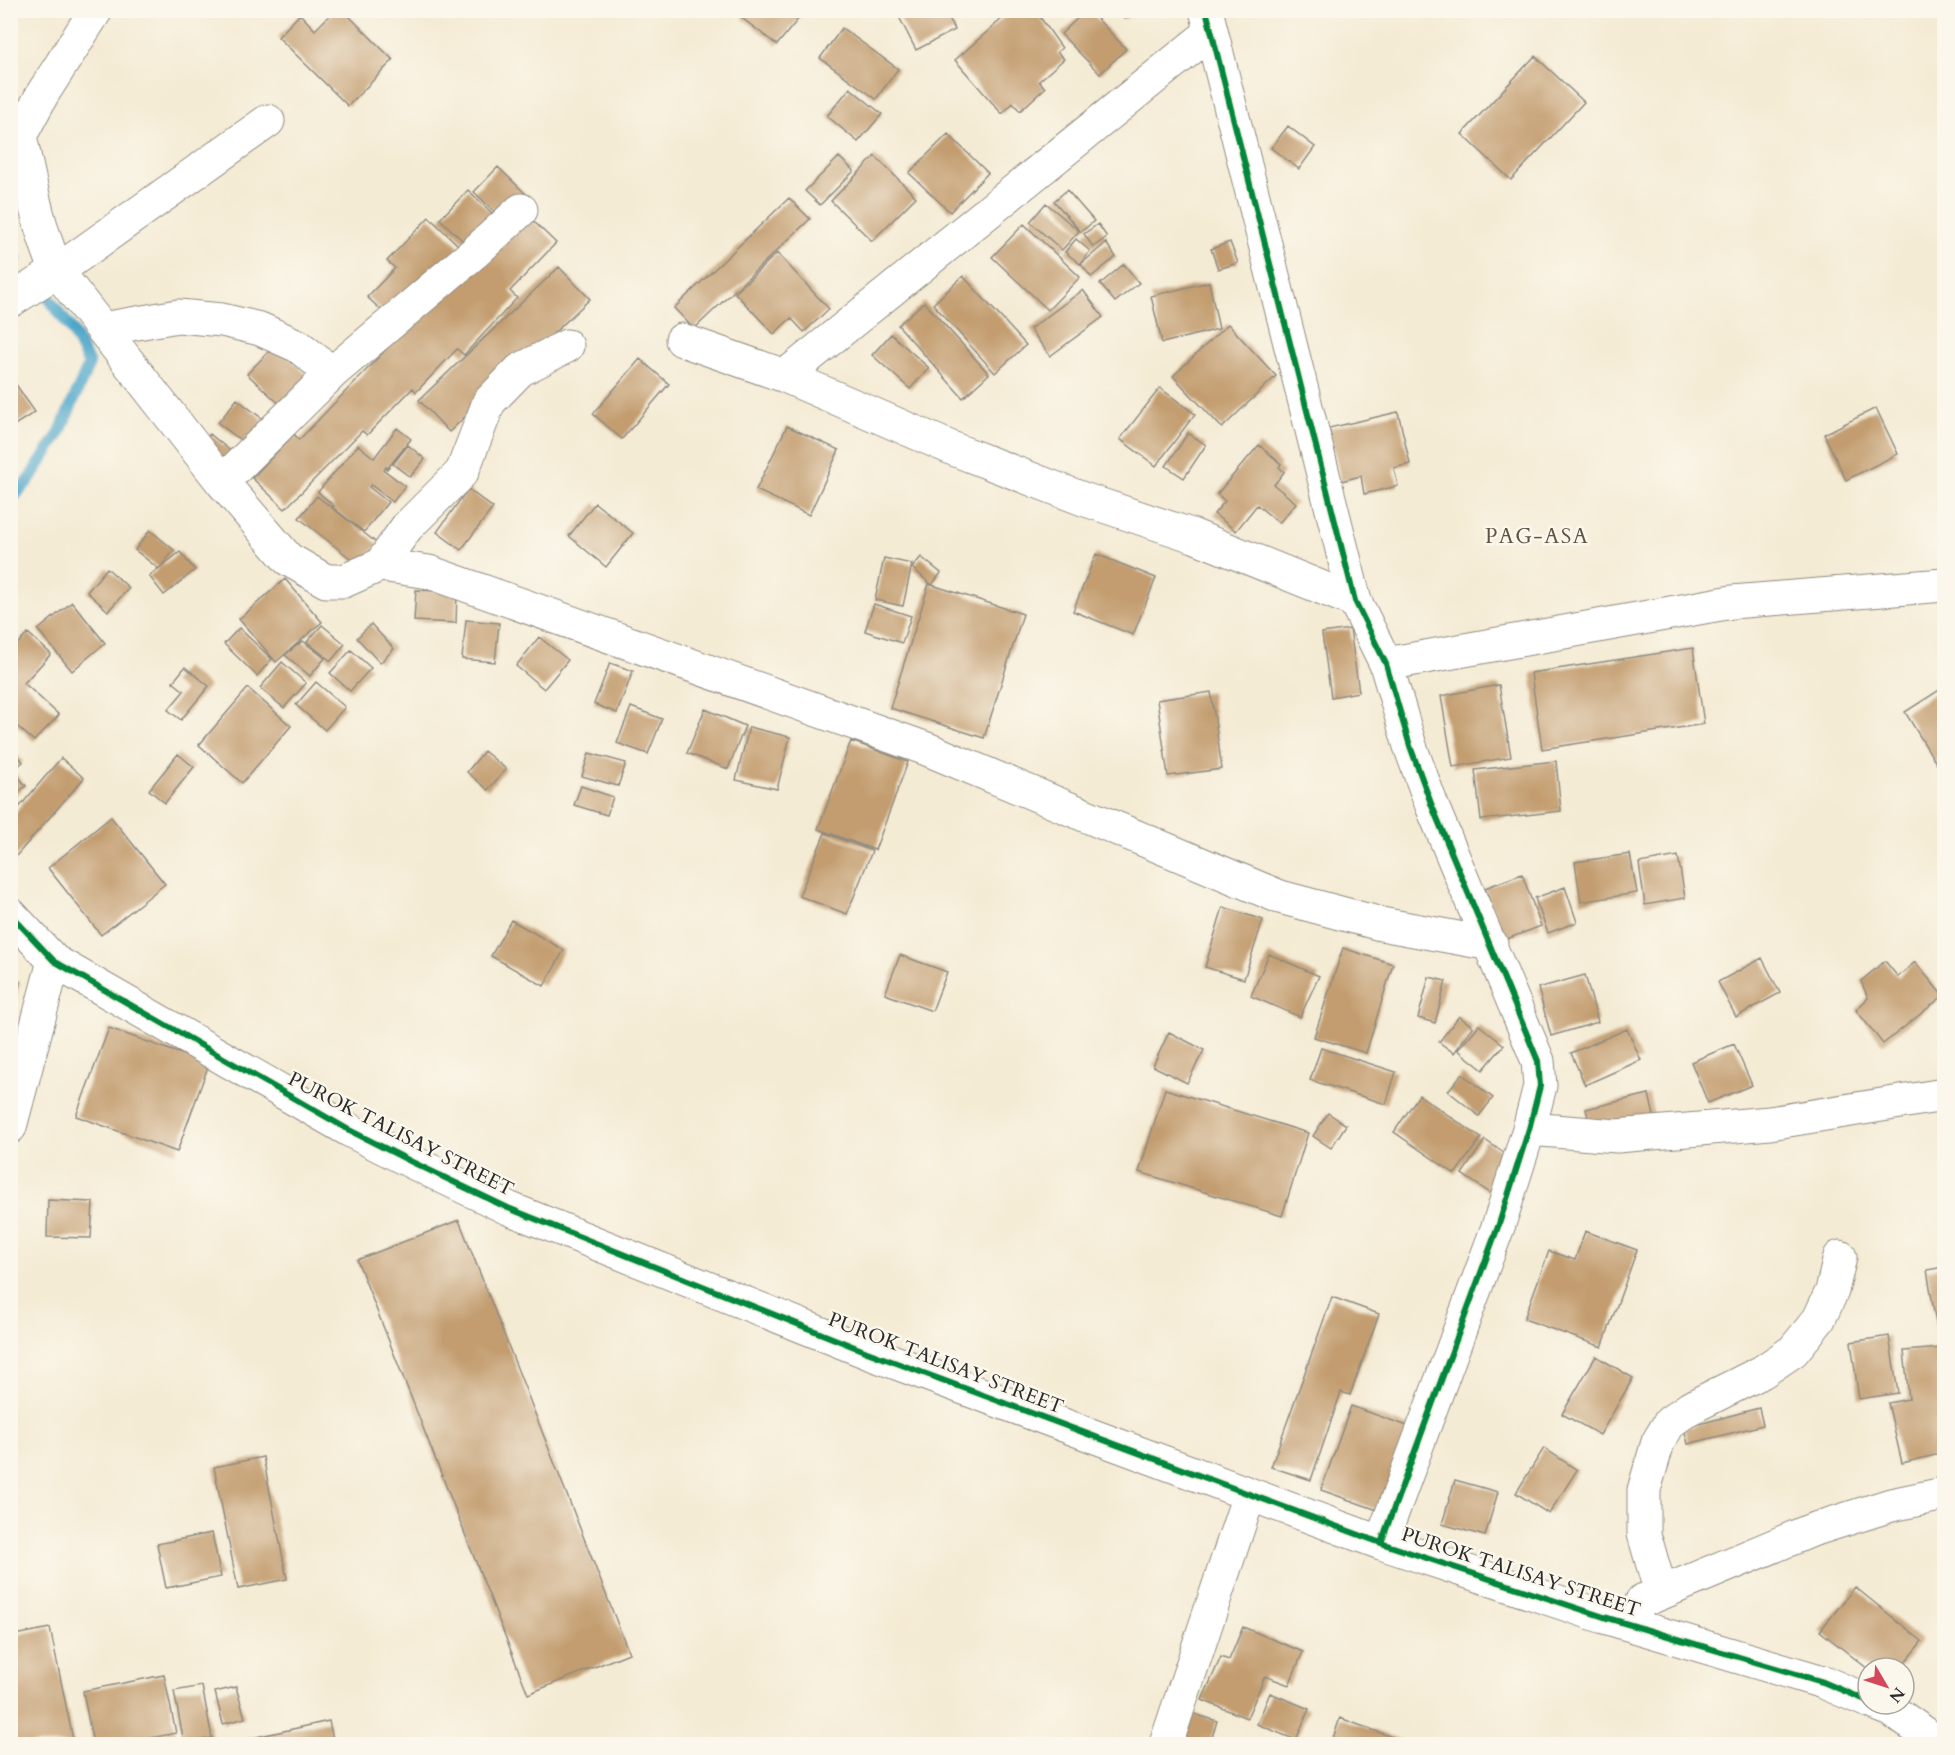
<svg xmlns="http://www.w3.org/2000/svg" width="1955" height="1755" font-family="Cardo,serif">
<style>
.lines{fill:none;stroke-linecap:round;stroke-linejoin:round}
.stream{stroke:#4ba5c9;stroke-width:12}
.building{fill:#c39d6f}
.minor-casing{stroke:#908b80;stroke-width:35}
.minor{stroke:#fff;stroke-width:33}
.cycleway-casing{stroke:#fbf7ec;stroke-width:10}
.cycleway{stroke:#00873e;stroke-width:6}
.labels{text-anchor:middle;dominant-baseline:central;stroke-width:5;stroke-linejoin:round;paint-order:stroke}
.street-label{font-size:20px;fill:#2b2b2b;stroke:#fbf7ec}
.neighbourhood-label{font-size:21px;letter-spacing:1.5px;fill:#605343;stroke:#fbf7ec}
</style>
<rect width="100%" height="100%" fill="#fbf7ec"/>
<filter id="ink" filterUnits="userSpaceOnUse"><feTurbulence type="fractalNoise" baseFrequency=".0167" numOctaves="2"/><feDisplacementMap in="SourceGraphic" scale="12" xChannelSelector="R" yChannelSelector="G"/><feConvolveMatrix kernelMatrix="1 2 1 2 8 2 1 2 1" color-interpolation-filters="sRGB"/></filter>
<filter id="wash" filterUnits="userSpaceOnUse"><feTurbulence type="fractalNoise" baseFrequency=".008" numOctaves="4" result="noise"/><feDisplacementMap in="SourceGraphic" scale="24" xChannelSelector="R" yChannelSelector="G"/><feGaussianBlur stdDeviation="1.35" result="paint"/><feColorMatrix in="noise" values="0 0 0 0 0 0 0 0 0 0 0 0 0 0 0 0 0 1.4 0 .05"/><feComposite in="paint" operator="in"/></filter>
<g filter="url(#wash)">
<rect width="100%" height="100%" fill="#f4ebd4"/>
<g class="lines">
<!-- stream -->
<path class="stream" d="M10,253L16,259
M10,501L28,481L59,434L89,364L72,330L48,297"/>
</g>
<g id="blocks">
<!-- building -->
<path class="building" d="M335,10H343L393,60L348,106L278,37L300,14L315,30Z
M748,10H803L804,12L777,45L742,18Z
M945,10L955,30L916,50L896,11Z
M1012,10H1035L1062,48L1057,52L1064,59L1039,81L1045,88L1020,111L1013,103L1002,114L955,60Z
M1086,10H1089L1126,49L1100,74L1061,34Z
M1120,10H1143L1124,19Z
M842,28L898,69L876,99L820,58Z
M1535,56L1584,102L1511,180L1462,134Z
M850,88L882,114L858,142L827,116Z
M1288,126L1315,147L1299,169L1271,148Z
M948,134L988,173L950,212L909,173Z
M875,156L916,197L872,241L831,201Z
M839,157L854,171L820,205L805,191Z
M498,167L529,197L505,222L474,192Z
M468,190L494,215L466,244L440,219Z
M1067,190L1094,221L1081,232L1054,201Z
M789,198L810,219L694,329L674,308Z
M1046,203L1079,231L1062,250L1030,222Z
M528,216L556,243L510,291L517,298L464,355L457,349L416,392L413,388L367,435L362,431L285,509L252,478L294,434L299,440L475,257Z
M429,217L461,248L391,319L367,297L395,268L387,261Z
M1024,224L1080,277L1048,310L992,257Z
M1098,224L1107,237L1093,247L1084,234Z
M1076,239L1090,251L1080,264L1065,252Z
M1230,242L1238,263L1218,269L1211,249Z
M1106,243L1116,257L1091,277L1081,264Z
M777,253L829,309L804,332L791,318L774,334L735,293Z
M1124,264L1139,283L1115,302L1100,284Z
M559,267L590,299L449,432L419,400Z
M963,276L1026,345L995,373L933,304Z
M1209,282L1219,329L1162,343L1151,296Z
M1083,290L1103,317L1050,356L1030,329Z
M924,302L989,374L963,398L898,325Z
M1228,324L1276,376L1222,428L1173,376Z
M891,334L929,368L910,389L872,355Z
M275,345L314,381L286,410L247,374Z
M640,359L669,384L622,439L593,414Z
M10,376L35,412L10,428Z
M1160,388L1195,414L1156,466L1120,439Z
M237,399L264,420L246,444L218,423Z
M1876,408L1898,454L1846,480L1824,434Z
M1398,412L1410,464L1394,468L1398,486L1364,494L1361,476L1341,481L1329,428Z
M787,426L839,450L809,515L756,490Z
M397,428L411,439L387,469L386,467L384,470L405,486L393,502L371,485L369,487L388,502L364,532L332,507L334,506L318,492L358,445L374,458Z
M1188,433L1206,445L1184,478L1166,466Z
M210,434L234,454L224,466L200,446Z
M408,445L425,459L410,477L393,464Z
M1259,445L1281,464L1279,467L1284,472L1274,485L1296,503L1279,523L1257,505L1236,531L1214,514L1225,501L1217,494Z
M468,489L493,508L461,550L437,532Z
M317,496L378,544L360,566L299,518Z
M595,503L633,533L606,567L569,536Z
M150,530L174,550L159,569L135,550Z
M180,552L195,570L164,595L149,576Z
M1096,554L1156,578L1133,635L1073,611Z
M921,557L941,573L932,585L912,568Z
M884,558L912,564L903,606L875,600Z
M107,568L129,588L108,611L87,592Z
M285,579L322,622L276,662L239,619Z
M929,584L1023,614L984,738L890,708Z
M416,590L457,592L456,623L414,621Z
M72,602L105,643L72,671L38,630Z
M874,604L911,616L902,643L865,631Z
M466,620L499,623L495,662L462,659Z
M371,624L394,649L380,663L357,638Z
M322,625L345,644L331,661L307,642Z
M239,628L272,659L257,676L224,644Z
M1350,629L1359,692L1331,697L1322,633Z
M28,633L51,654L24,683L59,715L34,741L10,720V652Z
M539,637L568,660L544,689L516,666Z
M303,641L325,658L310,676L285,655Z
M1693,648L1704,724L1542,749L1531,673Z
M351,650L371,668L350,691L330,673Z
M282,662L306,683L284,708L260,688Z
M610,663L633,671L617,713L594,704Z
M185,667L209,686L181,720L168,710L184,691L173,682Z
M316,682L345,707L325,730L296,705Z
M1499,685L1511,757L1453,767L1441,696Z
M1944,687V776L1905,712Z
M248,688L291,726L242,783L199,745Z
M1211,692L1222,769L1168,776L1157,700Z
M631,707L662,719L648,754L617,743Z
M705,709L745,726L728,769L687,753Z
M749,727L790,737L777,789L736,780Z
M851,741L908,762L875,850L818,829Z
M10,746L23,762L13,770L26,786L10,799Z
M484,751L506,769L488,790L467,772Z
M589,753L626,763L618,786L582,776Z
M178,754L194,767L165,803L149,790Z
M61,758L84,778L10,863V818Z
M1556,761L1561,811L1481,820L1475,770Z
M581,786L613,797L607,815L574,805Z
M111,817L165,884L101,935L48,868Z
M825,833L872,851L847,914L799,896Z
M1630,854L1637,893L1581,902L1575,862Z
M1678,856L1685,898L1645,905L1639,863Z
M1522,874L1541,926L1504,940L1485,888Z
M1565,887L1577,922L1548,933L1535,898Z
M1223,907L1263,920L1244,979L1205,967Z
M511,920L564,950L544,986L491,956Z
M1343,948L1393,964L1366,1053L1314,1037Z
M1269,954L1319,976L1300,1017L1251,996Z
M900,955L947,972L932,1011L885,994Z
M1762,958L1780,993L1736,1017L1718,982Z
M1885,961L1898,977L1915,962L1943,996L1883,1044L1856,1010L1868,998L1861,981Z
M1585,975L1598,1022L1551,1036L1538,988Z
M1429,977L1446,981L1435,1023L1418,1018Z
M10,980L20,982L11,1017H10Z
M1459,1016L1473,1027L1454,1053L1439,1042Z
M1479,1025L1504,1045L1483,1070L1458,1050Z
M109,1028L209,1064L177,1152L76,1116Z
M1627,1029L1641,1060L1585,1085L1571,1053Z
M1169,1032L1204,1050L1187,1083L1153,1066Z
M1734,1044L1752,1085L1708,1103L1691,1062Z
M1321,1048L1396,1072L1386,1104L1310,1080Z
M1462,1074L1493,1098L1479,1116L1448,1091Z
M1165,1089L1308,1133L1282,1216L1139,1172Z
M1649,1094L1654,1116L1591,1130L1586,1109Z
M1419,1095L1481,1138L1455,1174L1394,1132Z
M1328,1113L1346,1125L1331,1148L1313,1136Z
M1485,1140L1507,1155L1493,1195L1462,1174Z
M48,1200L93,1202L91,1238L47,1237Z
M459,1220L629,1653L528,1694L357,1260Z
M1585,1231L1637,1250L1602,1347L1524,1319L1549,1251L1575,1260Z
M1944,1267V1333L1938,1334L1927,1270Z
M1332,1297L1379,1314L1350,1395L1341,1392L1311,1480L1271,1467Z
M1889,1336L1898,1393L1859,1399L1851,1342Z
M1942,1348L1944,1379V1453L1902,1463L1888,1403L1909,1399L1904,1351Z
M1596,1356L1633,1378L1600,1435L1562,1414Z
M1351,1406L1413,1428L1383,1512L1321,1490Z
M1759,1408L1763,1425L1688,1444L1684,1428Z
M1544,1448L1577,1470L1549,1514L1516,1493Z
M263,1457L287,1579L238,1589L214,1467Z
M1455,1480L1498,1492L1485,1536L1442,1524Z
M212,1533L221,1577L166,1588L157,1544Z
M1855,1587L1922,1641L1900,1668H1868V1669L1820,1631Z
M1243,1627L1303,1652L1289,1685L1265,1676L1247,1718L1202,1700L1221,1657L1229,1660Z
M50,1628L74,1744H10V1636Z
M164,1675L176,1733L121,1744H93L83,1691Z
M202,1686L212,1738L184,1743L174,1691Z
M236,1687L245,1718L223,1724L215,1692Z
M1270,1693L1309,1709L1296,1740L1257,1724Z
M1188,1712L1217,1721L1210,1744H1179Z
M1340,1718L1411,1744H1331Z
M329,1721L334,1744H235L234,1742Z"/>
</g>
</g>
<g filter="url(#ink)">
<use href="#blocks" fill-opacity="0" stroke="#908b80" stroke-width="1.5"/>
<g class="lines">
<defs>
<path id="minor" d="M96,10L43,93L20,136C30,182 38,228 57,271L268,121
M1206,10L1355,601L1386,664L1410,746L1432,806L1538,1061L1540,1086L1529,1129L1499,1224L1381,1543
M10,301L57,271L222,482L288,559L326,581H344L380,565L407,527L462,472L489,402L520,370L567,346
M102,329L178,316L222,320L260,329L298,346L332,373
M682,340L785,376L956,450L1083,499L1194,536L1355,601
M785,376L1211,32
M222,482L332,373L474,253L521,210
M380,565L429,572L927,749L1280,897L1381,924L1491,944
M1386,664L1732,602L1944,585
M10,914L54,961L349,1130L412,1162L508,1208L867,1352L1381,1543L1604,1617L1823,1682L1868,1701
M10,1127L54,961
M1529,1129L1617,1136L1770,1123L1944,1095
M1661,1593L1644,1534V1490L1658,1442L1670,1422L1690,1408L1762,1372L1793,1351L1819,1319L1832,1291L1840,1257
M1642,1601L1812,1530L1891,1505L1944,1494
M1876,1704L1891,1710L1940,1744
M1166,1744L1249,1495"/>
</defs>
<!-- minor casing -->
<use href="#minor" class="minor-casing"/>
<!-- minor -->
<use href="#minor" class="minor"/>
<defs>
<path id="cycleway" d="M1206,10L1355,601L1386,664L1410,746L1432,806L1538,1061L1540,1086L1529,1129L1499,1224L1381,1543
M10,914L54,961L349,1130L412,1162L508,1208L867,1352L1381,1543L1604,1617L1823,1682L1868,1701"/>
</defs>
<!-- cycleway casing -->
<use href="#cycleway" class="cycleway-casing"/>
<!-- cycleway -->
<use href="#cycleway" class="cycleway"/>
</g>
</g>
<g class="labels">
<!-- street labels -->
<g class="street-label">
<text transform="translate(401 1134) rotate(27)">PUROK TALISAY STREET</text>
<text transform="translate(946 1363) rotate(21)">PUROK TALISAY STREET</text>
<text transform="translate(1521 1572) rotate(18)">PUROK TALISAY STREET</text>
</g>
<!-- neighbourhood labels -->
<g class="neighbourhood-label">
<text x="1537" y="536">PAG-ASA</text>
</g>
</g>
<!-- margin -->
<rect width="1955" height="1755" fill="none" stroke="#fbf7ec" stroke-width="36"/>
<!-- north arrow -->
<g transform="translate(1886 1686) rotate(129)"><circle r="28" fill="#fbf7ec" stroke="#a8a59f" stroke-width="1.5"/>
<path d="M0-4.5L10 22L0 15L-10 22Z" fill="#d1495b"/>
<text y="-9" font-size="16" font-weight="bold" text-anchor="middle" fill="#2b2b2b">N</text>
</g>
</svg>
